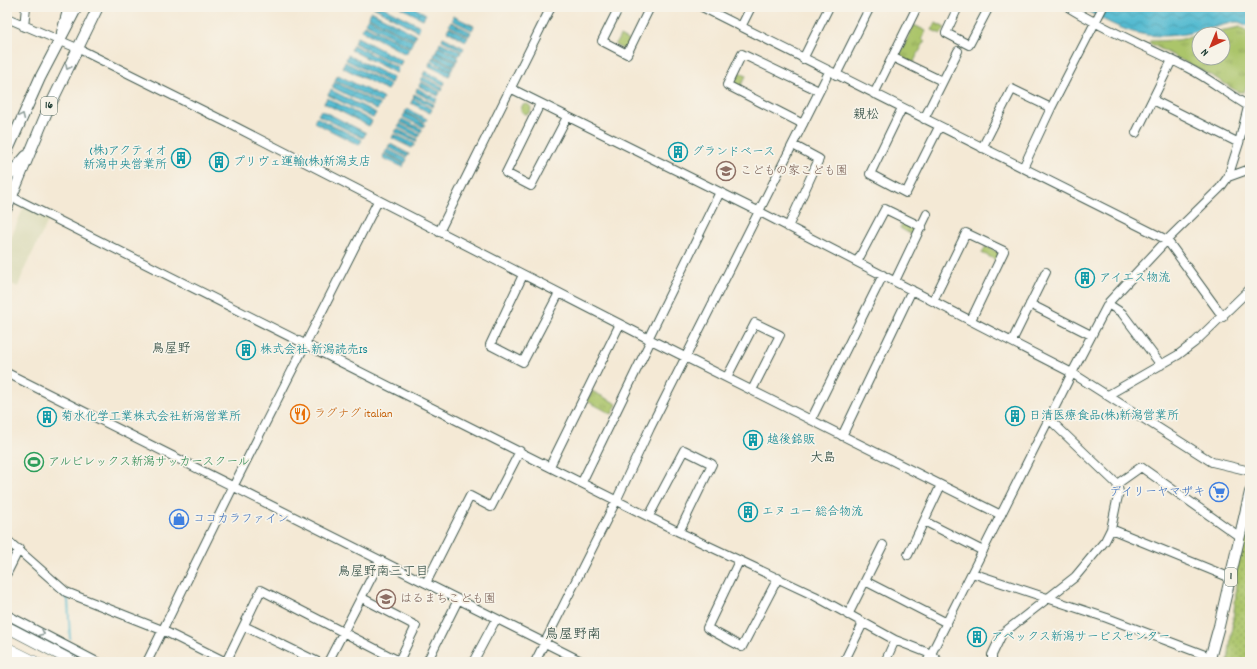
<svg xmlns="http://www.w3.org/2000/svg" width="1257" height="669" font-family="Dekko,'Klee One',sans-serif">
<style>
.built{fill:#ddddbc}
.grass{fill:url(#grass-dots);stroke:#658150}
.park{fill:url(#park-tufts);stroke:#658150}
.water{fill:url(#water-waves);stroke:#397c82}
.lines{fill:none;stroke-linecap:round;stroke-linejoin:round}
.stream{stroke:#53bad0;stroke-width:2}
.minor-casing{stroke:#3f574c;stroke-width:10}
.major-casing{stroke:#3f574c;stroke-width:12}
.highway-casing{stroke:#3f574c;stroke-width:12}
.minor{stroke:#fff;stroke-width:8}
.major{stroke:#fff;stroke-width:10}
.highway{stroke:#fff;stroke-width:11}
.oneway{stroke:#8f9e9a}
.labels{text-anchor:middle;dominant-baseline:central;stroke-width:3.5;stroke-linejoin:round;paint-order:stroke}
.shield{fill:#f7f3e8;stroke:#60746a;stroke-width:1}
.shield-label{font-size:11px;font-weight:bold;fill:#1f3d34}
.culture-label{font-size:12px;fill:#0d838f;stroke:#f7f3e8;text-anchor:start}
.education-label{font-size:12px;fill:#785e54;stroke:#f7f3e8;text-anchor:start}
.food-label{font-size:12px;fill:#c56008;stroke:#f7f3e8;text-anchor:start}
.leisure-label{font-size:12px;fill:#27864d;stroke:#f7f3e8;text-anchor:start}
.shop-label{font-size:12px;fill:#366cbe;stroke:#f7f3e8;text-anchor:end}
.neighbourhood-label{font-size:13px;fill:#1f3d34;stroke:#f7f3e8}
.quarter-label{font-size:14px;fill:#1f3d34;stroke:#f7f3e8}
</style>
<defs>
<pattern id="grass-dots" width="8" height="8" patternUnits="userSpaceOnUse"><rect width="8" height="8" fill="#abc56b"/><path d="M2 2h.1M6 6h.1" fill="none" stroke="#8ba159" stroke-width="1.8" stroke-linecap="round"/></pattern>
<pattern id="park-tufts" width="24" height="20" patternUnits="userSpaceOnUse"><rect width="24" height="20" fill="#abc56b"/><path d="M3 7l-1-3M5 7V3M7 7l1-3M15 17l-1-3M17 17v-4M19 17l1-3" fill="none" stroke="#8ba159"/></pattern>
<pattern id="water-waves" width="16" height="10" patternUnits="userSpaceOnUse"><rect width="16" height="10" fill="#53bad0"/><path d="M0 5q4-4 8 0t8 0" fill="none" stroke="#4498aa"/></pattern>
</defs>
<rect width="100%" height="100%" fill="#f7f3e8"/>
<filter id="ink" filterUnits="userSpaceOnUse"><feTurbulence type="fractalNoise" baseFrequency=".025" numOctaves="2"/><feDisplacementMap in="SourceGraphic" scale="8" xChannelSelector="R" yChannelSelector="G"/><feConvolveMatrix kernelMatrix="1 2 1 2 8 2 1 2 1" color-interpolation-filters="sRGB"/></filter>
<filter id="wash" filterUnits="userSpaceOnUse"><feTurbulence type="fractalNoise" baseFrequency=".012" numOctaves="4" result="noise"/><feDisplacementMap in="SourceGraphic" scale="16" xChannelSelector="R" yChannelSelector="G"/><feGaussianBlur stdDeviation="0.9" result="paint"/><feColorMatrix in="noise" values="0 0 0 0 0 0 0 0 0 0 0 0 0 0 0 0 0 1.4 0 .05"/><feComposite in="paint" operator="in"/></filter>
<g filter="url(#wash)">
<rect width="100%" height="100%" fill="#f4e9d5"/>
<!-- built -->
<path class="built" d="M24,206L49,219L24,270L18,287L7,282V248Z"/>
<!-- grass -->
<path class="grass" d="M1250,497V641L1248,662H1228L1237,585V576L1234,575Z"/>
<!-- park -->
<path class="park" d="M936,23L945,28L941,34L932,30Z
M914,25L926,31L922,39L925,41L913,63L899,56Z
M1240,27L1250,33C1250,52 1253,74 1244,92H1238L1216,78L1149,43L1150,41L1178,40L1199,35V58H1223V34H1204Z
M620,36L629,41L624,50L615,45Z
M737,71L746,76L740,87L731,82Z
M521 109a5 5 0 1 1 10 0a5 5 0 1 1-10 0Z
M904,221L916,227L912,235L900,228Z
M986,246L999,253L996,260L982,253Z
M592,391L617,404L612,414L587,401Z"/>
<!-- water -->
<path class="water" d="M373,7H383L420,26L418,31Z
M400,7H413L426,14L423,19Z
M1080,7H1250V27L1239,22H1234C1200,31 1168,42 1133,32C1115,27 1097,16 1080,7Z
M371,11L416,35L414,40L369,17Z
M453,16L474,26L472,30L452,20Z
M368,18L413,41L410,47L365,23Z
M451,22L471,32L469,36L449,25Z
M364,25L409,48L406,54L361,30Z
M449,27L468,37L466,41L447,31Z
M357,37L402,61L400,66L354,43Z
M443,37L464,48L462,51L442,40Z
M440,42L461,52L459,56L439,46Z
M353,45L398,68L396,73L351,50Z
M438,47L458,57L457,61L436,51Z
M436,52L456,62L454,66L434,56Z
M348,55L393,78L391,83L346,60Z
M433,57L453,67L451,71L431,60Z
M345,62L390,85L387,90L342,67Z
M430,62L451,72L449,76L429,66Z
M425,71L445,82L444,85L423,75Z
M338,75L383,98L381,103L335,80Z
M423,77L443,87L442,91L421,80Z
M335,82L380,105L377,110L332,87Z
M421,82L440,92L438,96L419,86Z
M417,88L437,99L435,102L416,92Z
M331,90L376,113L373,118L328,95Z
M414,94L434,104L433,107L413,97Z
M327,98L372,121L369,126L324,103Z
M413,99L432,109L430,113L411,103Z
M407,109L427,119L425,122L405,112Z
M321,110L366,133L363,138L318,115Z
M405,113L425,124L423,127L403,117Z
M316,117L362,140L359,145L314,122Z
M402,119L422,129L421,132L400,122Z
M400,124L420,134L418,137L398,127Z
M397,129L417,139L416,142L395,132Z
M394,134L415,144L412,148L392,138Z
M390,144L409,154L407,157L388,147Z
M387,149L407,159L405,163L385,153Z
M384,154L404,164L403,167L383,158Z"/>
<g class="lines">
<!-- stream -->
<path class="stream" d="M36,571L68,600L70,638"/>
</g>
</g>
<g filter="url(#ink)">
<g class="lines">
<defs>
<path id="minor" d="M619,7L602,41L627,54L650,7
M702,7L1167,240L1223,317
M958,7L946,33L969,45L989,7
M1068,7C1106,31 1148,47 1188,68C1210,79 1229,95 1250,107
M7,18L77,48L230,124L651,340L1001,515
M24,27L26,7
M741,27L751,7
M61,32L68,7
M892,57L942,81
M803,59L829,7
M836,75L870,7
M512,89L760,212L1072,373L1212,462L1250,471
M874,94L917,7
M1153,100L1239,143
M540,104L506,173L531,186L567,117
M902,108L870,174L906,193L939,127
M924,119L958,51
M803,124L727,85L742,54L819,91
M1136,133L1172,60
M982,148L1012,89L1051,108
M1023,168L1051,108L1103,7
M1228,177L1250,169
M12,197L679,532L815,596L895,640L931,654L939,662
M788,227L819,159L793,145
M439,232L551,7
M857,262L885,209L922,227
M523,275L490,345L523,362L559,293
M895,281L927,214
M933,301L966,233L1004,251L971,320
M1030,304L1091,335
M1108,304L1122,313L1161,365
M648,339L720,192
M1012,341L1046,272
M7,373L583,662
M727,377L755,323L780,335L752,390
M1108,395L1178,355L1195,342L1250,289
M811,420L883,275
M842,436L912,290
M550,466L620,324
M582,482L651,340
M1117,484L1141,467L1240,537
M649,516L684,450L712,464L679,532
M924,521L983,551
M1111,529L1231,578
M7,540L66,592L162,630L226,662
M908,555L941,485
M739,561L707,628L742,647L778,578
M7,573L19,549
M972,573L1107,618L1210,657
M865,581L947,623
M426,583L470,496L491,507L520,451
M362,598L416,626L399,661
M7,615L97,662
M848,615L883,545
M244,626L318,662
M147,662L233,487L378,201
M226,662L261,590L401,662
M328,662L380,561
M427,662L458,600
M473,662L496,619
M535,662L617,499L650,428L829,72
M844,662L863,623
M885,662L895,640
M927,662L1072,373L1109,302L1167,240L1220,188L1228,177L1239,143L1250,99
M992,662V655L1002,634L1075,577L1105,541L1111,529L1116,505L1119,492L1117,484L1049,419"/>
<path id="major" d="M7,152L40,78L77,7
M7,178L26,156
M7,208L46,114L98,7
M1209,662L1219,626L1250,492"/>
<path id="highway" d="M7,627L74,662
M7,648L35,662
M7,659L13,662"/>
</defs>
<!-- minor casing -->
<use href="#minor" class="minor-casing"/>
<!-- major casing -->
<use href="#major" class="major-casing"/>
<!-- highway casing -->
<use href="#highway" class="highway-casing"/>
<!-- minor -->
<use href="#minor" class="minor"/>
<!-- major -->
<use href="#major" class="major"/>
<!-- highway -->
<use href="#highway" class="highway"/>
</g>
<!-- one-way arrows -->
<defs><path id="oneway-chevron" d="M-2-3.5L2.5 0L-2 3.5" fill="none" stroke-width="1.6" stroke-linecap="round" stroke-linejoin="round"/></defs>
<g class="oneway">
<use href="#oneway-chevron" transform="translate(68 67) rotate(116)"/>
<use href="#oneway-chevron" transform="translate(22 116) rotate(-66)"/>
<use href="#oneway-chevron" transform="translate(42 633) rotate(27)"/>
</g>
</g>
<!-- icons -->
<defs>
<symbol id="building-ring" viewBox="-11 -11 22 22"><circle r="9.5" fill="#f7f3e8" stroke="#0f9aa8" stroke-width="1.5"/><path d="M-4-6H4V6H1V3H-1V6H-4ZM-2.5-4.3h1.7v1.8h-1.7ZM.8-4.3h1.7v1.8H.8ZM-2.5-1h1.7V.8h-1.7ZM.8-1h1.7V.8H.8Z" fill="#0f9aa8"/></symbol>
<symbol id="school-ring" viewBox="-11 -11 22 22"><circle r="9.5" fill="#f7f3e8" stroke="#8d6e63" stroke-width="1.5"/><path d="M0-5L7-2L0 1L-7-2ZM-4 1L0 2.5L4 1V4Q0 6-4 4Z" fill="#8d6e63"/></symbol>
<symbol id="restaurant-ring" viewBox="-11 -11 22 22"><circle r="9.5" fill="#f7f3e8" stroke="#e8710a" stroke-width="1.5"/><path d="M-5-6h1v4h1v-4h1v4h1v-4h1v5L-1.5 .5V6h-2V.5L-5-1ZM5-6V6H3V1.5H1.5Q1.5-4 5-6Z" fill="#e8710a"/></symbol>
<symbol id="stadium-ring" viewBox="-11 -11 22 22"><circle r="9.5" fill="#f7f3e8" stroke="#2e9e5b" stroke-width="1.5"/><path d="M0-5a6.5 5 0 1 0 0 10a6.5 5 0 1 0 0-10ZM-3.5-1.8h7v3.6h-7Z" fill="#2e9e5b"/></symbol>
<symbol id="supermarket-ring" viewBox="-11 -11 22 22"><circle r="9.5" fill="#f7f3e8" stroke="#3f7fe0" stroke-width="1.5"/><path d="M-6-5.5h2.5l.6 2H6L4.5 2H-2.5L-4.4-4H-6ZM-1.5 3.2a1.3 1.3 0 1 0 .1 0ZM3 3.2a1.3 1.3 0 1 0 .1 0Z" fill="#3f7fe0"/></symbol>
<symbol id="shop-ring" viewBox="-11 -11 22 22"><circle r="9.5" fill="#f7f3e8" stroke="#3f7fe0" stroke-width="1.5"/><path d="M-5-2.5h2.3a2.7 3.5 0 0 1 5.4 0H5L5.5 6h-11ZM-1.5-2.5h3a1.5 2.3 0 0 0-3 0Z" fill="#3f7fe0"/></symbol>
</defs>
<g fill-rule="evenodd">
<use href="#building-ring" x="667" y="141" width="22" height="22"/>
<use href="#building-ring" x="170" y="147" width="22" height="22"/>
<use href="#building-ring" x="208" y="151" width="22" height="22"/>
<use href="#school-ring" x="715" y="160" width="22" height="22"/>
<use href="#building-ring" x="1074" y="267" width="22" height="22"/>
<use href="#building-ring" x="235" y="339" width="22" height="22"/>
<use href="#restaurant-ring" x="289" y="403" width="22" height="22"/>
<use href="#building-ring" x="1004" y="405" width="22" height="22"/>
<use href="#building-ring" x="36" y="406" width="22" height="22"/>
<use href="#building-ring" x="742" y="429" width="22" height="22"/>
<use href="#stadium-ring" x="23" y="451" width="22" height="22"/>
<use href="#supermarket-ring" x="1208" y="481" width="22" height="22"/>
<use href="#building-ring" x="737" y="501" width="22" height="22"/>
<use href="#shop-ring" x="168" y="508" width="22" height="22"/>
<use href="#school-ring" x="375" y="588" width="22" height="22"/>
<use href="#building-ring" x="966" y="626" width="22" height="22"/>
</g>
<g class="labels">
<!-- shield labels -->
<g class="shield">
<rect x="41" y="97" width="16" height="18" rx="3"/>
<rect x="1225" y="568" width="12" height="18" rx="3"/>
</g>
<g class="shield-label">
<text x="49" y="106">16</text>
<text x="1231" y="577">1</text>
</g>
<!-- culture labels -->
<g class="culture-label">
<text x="167" y="151" text-anchor="end">(株)アクティオ<tspan x="167" dy="14">新潟中央営業所</tspan></text>
<text x="692" y="152">グランドベース</text>
<text x="233" y="162">プリヴェ運輸(株)新潟支店</text>
<text x="1099" y="278">アイエス物流</text>
<text x="260" y="350">株式会社 新潟読売IS</text>
<text x="1029" y="416">日清医療食品(株)新潟営業所</text>
<text x="61" y="417">菊水化学工業株式会社新潟営業所</text>
<text x="767" y="440">越後銘販</text>
<text x="762" y="512">エヌ ユー 総合物流</text>
<text x="991" y="637">アペックス新潟サービスセンター</text>
</g>
<!-- education labels -->
<g class="education-label">
<text x="740" y="171">こどもの家こども園</text>
<text x="400" y="599">はるまちこども園</text>
</g>
<!-- food labels -->
<g class="food-label">
<text x="314" y="414">ラグナグ italian</text>
</g>
<!-- leisure labels -->
<g class="leisure-label">
<text x="48" y="462">アルビレックス新潟サッカースクール</text>
</g>
<!-- shop labels -->
<g class="shop-label">
<text x="1205" y="492">デイリーヤマザキ</text>
<text x="193" y="519" text-anchor="start">ココカラファイン</text>
</g>
<!-- neighbourhood labels -->
<g class="neighbourhood-label">
<text x="866" y="115">親松</text>
<text x="171" y="349">鳥屋野</text>
<text x="823" y="458">大島</text>
<text x="383" y="572">鳥屋野南三丁目</text>
</g>
<!-- quarter labels -->
<g class="quarter-label">
<text x="573" y="635">鳥屋野南</text>
</g>
</g>
<!-- margin -->
<rect width="1257" height="669" fill="none" stroke="#f7f3e8" stroke-width="24"/>
<!-- north arrow -->
<g transform="translate(1211 46) rotate(224)"><circle r="19" fill="#f7f3e8" stroke="#a1aaa0"/>
<path d="M0-3L7 15L0 10L-7 15Z" fill="#c8321e"/>
<text y="-6" font-size="11" font-weight="bold" text-anchor="middle" fill="#1f3d34">N</text>
</g>
</svg>
